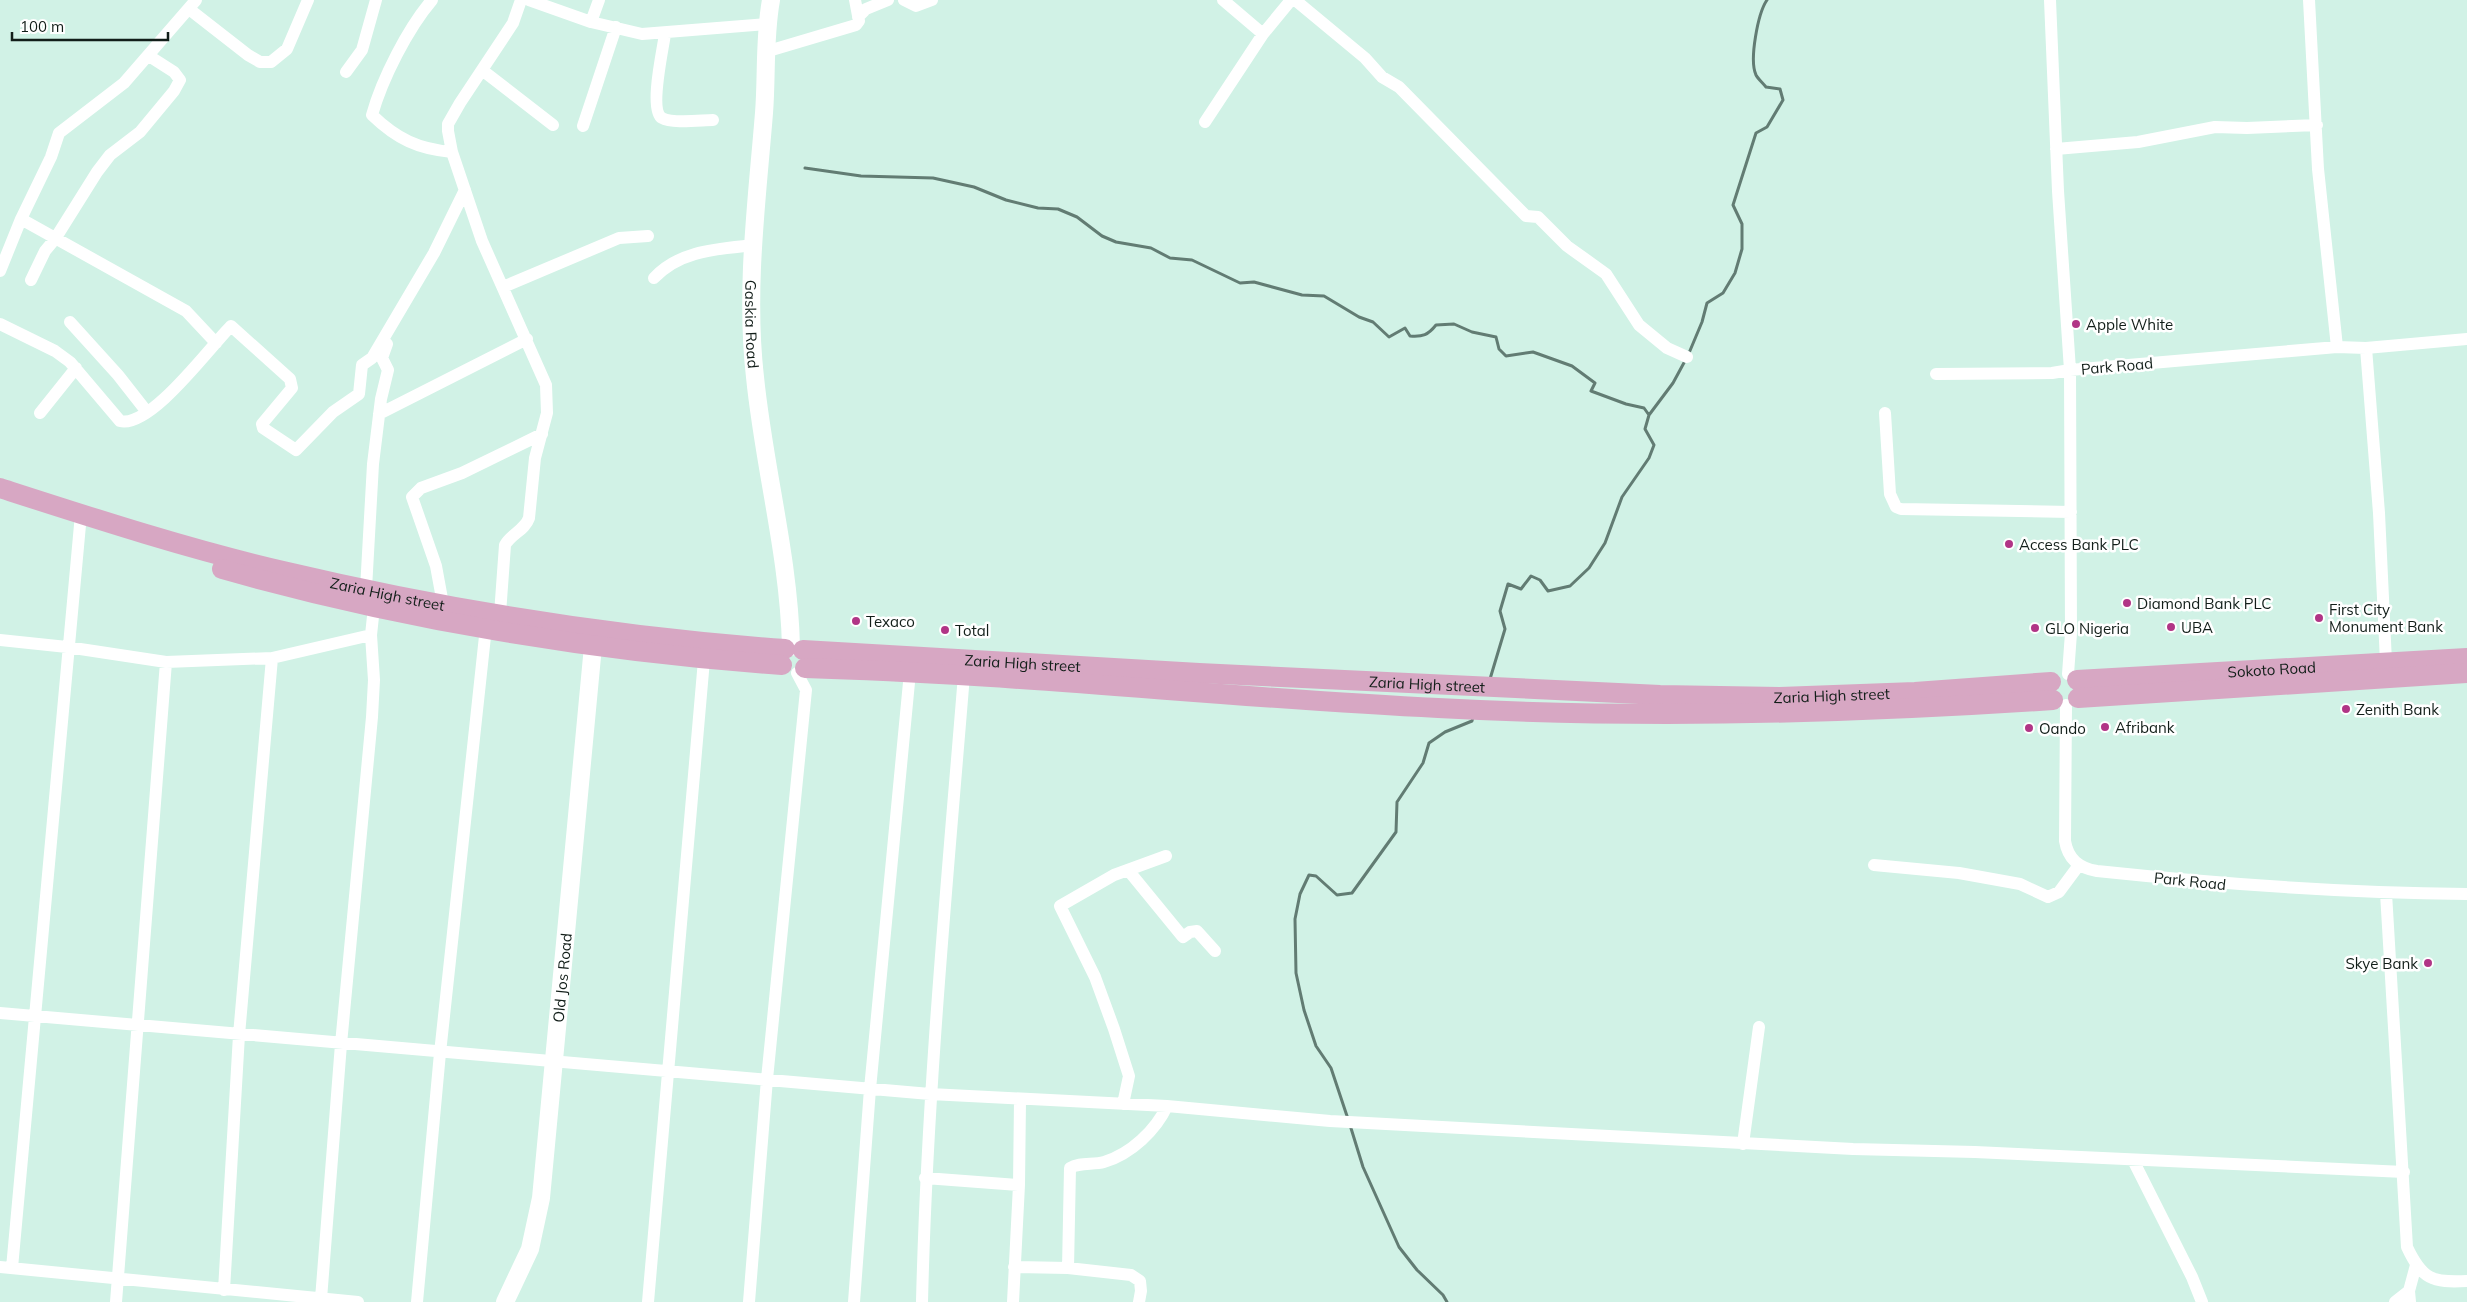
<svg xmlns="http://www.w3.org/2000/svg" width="2467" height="1302" font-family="Mulish,sans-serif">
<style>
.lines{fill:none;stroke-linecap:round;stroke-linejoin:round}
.stream{stroke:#627c73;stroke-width:3}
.street{stroke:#fff;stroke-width:12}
.secondary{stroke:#fff;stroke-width:18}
.primary{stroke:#d7a7c3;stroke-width:20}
.poi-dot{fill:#b13586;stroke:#fff;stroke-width:2}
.labels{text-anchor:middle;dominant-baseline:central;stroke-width:5;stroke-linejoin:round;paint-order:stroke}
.street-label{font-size:15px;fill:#121e19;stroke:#fff}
.poi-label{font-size:15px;fill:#121e19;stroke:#fff;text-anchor:start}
</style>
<rect width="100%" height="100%" fill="#d1f2e6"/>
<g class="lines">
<!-- stream -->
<path class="stream" d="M805,168L861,176L933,178L974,187L1006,200L1038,208L1058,209L1077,217L1102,236L1116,242L1151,248L1170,258L1192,260L1240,283L1254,282L1302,295L1324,296L1359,317L1373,322L1389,337L1405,328L1410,336C1423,337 1428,335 1436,325L1454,324L1472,332L1496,337L1499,349L1506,356L1533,352L1572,366L1595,383L1591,391L1626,404L1644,408L1649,415
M1689,353L1702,322L1707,303L1723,293L1735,273L1742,249V224L1733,205L1756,133L1767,127L1783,100L1780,89L1766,87C1763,83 1758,79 1756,75C1749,60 1758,13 1767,0
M1490,679L1505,629L1500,611L1508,584L1521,589L1531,576L1540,580L1548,591L1570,586L1589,568L1605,543L1622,497L1649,458L1654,445L1645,429L1649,415L1673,383L1686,359
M1348,1119L1331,1068L1316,1046L1304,1010L1296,973L1295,919L1300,894L1309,875L1316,876L1337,895L1352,893L1396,832L1397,802L1423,763L1429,743L1445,732L1472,721L1473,717
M1350,1125L1363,1167L1399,1247L1417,1270L1443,1295L1447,1302"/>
<!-- street -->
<path class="street" d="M432,0C408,28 382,79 372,115C397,139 418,149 452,152
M529,0L591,22L642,34L768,24
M904,0L916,6L932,0
M1223,0L1263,34
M1295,0L1365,58L1382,77L1399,87L1526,216L1538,217L1567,246L1606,274L1639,325L1667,348L1687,357
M2050,0L2058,191L2070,370L2071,633L2068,674
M2309,0L2318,169L2337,347
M189,9L248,55L260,62H271L287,49L308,0
M858,17L866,9L888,0
M591,22L599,0
M665,34C663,49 649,110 662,118C672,124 702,120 713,120
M765,52L856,25L859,21L855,0
M482,70L553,125
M346,72L362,50L376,0
M1205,122L1263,34L1291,0
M583,126L616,27
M2056,149L2138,142L2215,127L2247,128L2317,125
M21,219L186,311L216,343
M0,271L21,219L51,157L59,133L124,83L196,0
M654,278C680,250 718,249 754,245
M31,280L45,251L55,239L97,172L110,155L140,132L174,91L180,80L174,72L149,56
M503,287L619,238L648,236
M70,322L118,375L147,412
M0,324L55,351L70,362L120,421C150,429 210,347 231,326L290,379L292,388L262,424L263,428L296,450L333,412L359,394L362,365L372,358L434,253L465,190
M2366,348L2379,513L2386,662
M1936,374L2052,373L2070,370L2337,347L2366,348L2467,339
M40,413L76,368
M1885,413L1890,494L1896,507L1901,509L2071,512
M379,414L527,339
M366,589L373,464L381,399L388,370L382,358L387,344
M443,604L436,566L412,497L421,488L462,473L542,434
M500,614L505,545C511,534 525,530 529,518L535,458L547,413L546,385L482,241L452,152L448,131V124L460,103L513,23L521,0
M0,640L67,647L166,662L272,658L371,635L374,607
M2066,705L2065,841C2068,859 2079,868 2097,871C2220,884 2343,893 2467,894
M1874,865L1959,873L2020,884L2048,897L2059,892L2079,865
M1128,870L1182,936L1183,937L1190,932L1197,931L1215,951
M2386,893L2407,1247C2422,1279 2432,1283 2467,1281
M0,1013L930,1094L1167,1106L1330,1121L1853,1149L1975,1152L2404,1172
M1123,1104L1129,1076L1114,1029L1095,977L1060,906L1114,875L1166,856
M1743,1144L1759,1027
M2133,1160L2192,1277L2202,1302
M925,1178L1019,1185
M0,1267L358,1302
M1014,1267L1068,1268L1131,1275L1140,1281L1141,1291L1139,1302
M12,1268L81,514
M1068,1268L1070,1168C1079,1162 1093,1165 1104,1162C1131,1154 1156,1130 1167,1106
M224,1290L239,1035L272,658
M321,1299L341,1044L372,717L374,680L371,635
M116,1302L166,662
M417,1302L440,1053L486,627
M648,1302L704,660
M749,1302L767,1079L806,690L797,673
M854,1302L870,1089L910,672
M922,1302C927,1092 947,884 964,675
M1013,1302L1019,1185L1020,1100
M2395,1302L2409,1291
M2410,1302L2409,1291L2416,1265"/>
<!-- secondary -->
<g class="secondary">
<path id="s1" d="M771,0C764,38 767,75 764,113C757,200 745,290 755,377C764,468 789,556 791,647"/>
<path id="s2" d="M505,1302L530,1249L541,1198L593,646"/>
</g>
<!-- primary -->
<g class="primary">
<path id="s3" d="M0,488C93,518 188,549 283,571C448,610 617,637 785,649"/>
<path d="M222,569C402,620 596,652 782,665"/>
<path id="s4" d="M803,650L1199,673L1660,695L1780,697L1915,692L2051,682"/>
<path d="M805,668C1016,674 1227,698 1438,708C1643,719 1848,714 2053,700"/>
<path id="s5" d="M2077,680L2467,658"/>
<path d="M2078,698L2467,673"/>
</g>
</g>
<!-- markers -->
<g class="poi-dot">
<circle cx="2076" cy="324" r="5"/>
<circle cx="2009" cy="544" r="5"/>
<circle cx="2127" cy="603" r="5"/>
<circle cx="2319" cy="618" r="5"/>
<circle cx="856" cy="621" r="5"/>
<circle cx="2171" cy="627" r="5"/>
<circle cx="2035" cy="628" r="5"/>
<circle cx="945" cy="630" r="5"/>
<circle cx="2346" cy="709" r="5"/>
<circle cx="2105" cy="727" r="5"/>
<circle cx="2029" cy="728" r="5"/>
<circle cx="2428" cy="963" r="5"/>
</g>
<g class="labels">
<!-- street labels -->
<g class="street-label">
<text stroke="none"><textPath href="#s1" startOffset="325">Gaskia Road</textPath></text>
<text transform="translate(2117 366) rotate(-5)">Park Road</text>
<text stroke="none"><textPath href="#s3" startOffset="402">Zaria High street</textPath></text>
<text stroke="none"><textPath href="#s4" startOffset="220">Zaria High street</textPath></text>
<text stroke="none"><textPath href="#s5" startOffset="195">Sokoto Road</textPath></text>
<text stroke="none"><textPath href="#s4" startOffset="625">Zaria High street</textPath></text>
<text stroke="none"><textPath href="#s4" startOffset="1030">Zaria High street</textPath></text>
<text transform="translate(2190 881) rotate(6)">Park Road</text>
<text stroke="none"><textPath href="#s2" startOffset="332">Old Jos Road</textPath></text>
</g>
<!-- poi labels -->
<g class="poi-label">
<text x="2086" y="324">Apple White</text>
<text x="2019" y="544">Access Bank PLC</text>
<text x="2137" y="603">Diamond Bank PLC</text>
<text x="2329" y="609">First City<tspan x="2329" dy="17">Monument Bank</tspan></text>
<text x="866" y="621">Texaco</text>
<text x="2181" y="627">UBA</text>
<text x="2045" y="628">GLO Nigeria</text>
<text x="955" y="630">Total</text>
<text x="2356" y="709">Zenith Bank</text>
<text x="2115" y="727">Afribank</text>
<text x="2039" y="728">Oando</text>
<text x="2418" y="963" text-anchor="end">Skye Bank</text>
</g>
</g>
<!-- scale -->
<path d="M12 32v8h156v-8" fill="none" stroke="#121e19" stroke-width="2.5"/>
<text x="20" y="32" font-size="15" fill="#121e19" stroke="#ffffff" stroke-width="4" paint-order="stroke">100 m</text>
</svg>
